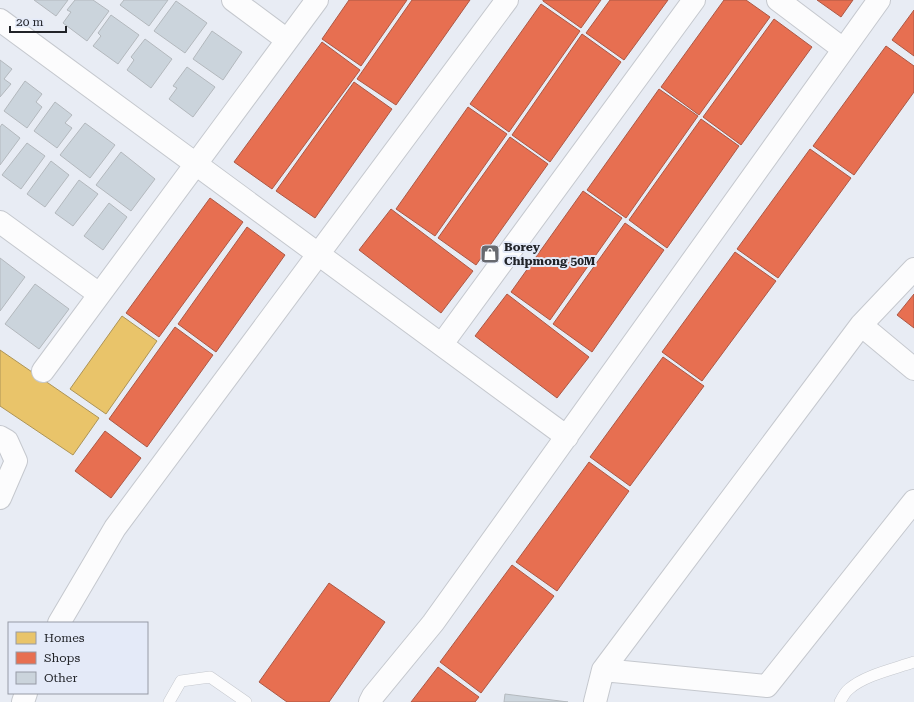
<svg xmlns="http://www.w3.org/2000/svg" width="914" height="702" font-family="'Roboto Serif',serif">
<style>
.homes{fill:#e9c46a;stroke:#ad9456}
.shops{fill:#e76f51;stroke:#ac5845}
.building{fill:#cbd4dc;stroke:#b3b8bd}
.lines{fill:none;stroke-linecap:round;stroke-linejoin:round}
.service-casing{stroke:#c5c8ce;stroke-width:12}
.minor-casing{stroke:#c5c8ce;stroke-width:24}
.service{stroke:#fcfcfd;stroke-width:11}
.minor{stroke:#fcfcfd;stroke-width:22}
.labels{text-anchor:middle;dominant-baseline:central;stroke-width:4;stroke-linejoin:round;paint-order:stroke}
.poi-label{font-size:12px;font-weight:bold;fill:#212328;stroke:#e4eaf8;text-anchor:start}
</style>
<rect width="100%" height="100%" fill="#e8ecf4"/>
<!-- homes -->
<path class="homes" d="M122,316L157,341L106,414L70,389Z
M0,350L99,418L73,455L0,406Z"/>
<!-- shops -->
<path class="shops" d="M349,0H407L361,66L322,39Z
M412,0H470L396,105L357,79Z
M543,0H601L581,28L543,1Z
M610,0H668L624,60L586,33Z
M724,0H746L770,17L699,115L661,87Z
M817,0H853L841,17Z
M541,4L580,31L509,132L470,104Z
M914,10V56L892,40Z
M774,19L812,47L741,145L703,117Z
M582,34L621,62L550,162L512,135Z
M322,42L360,70L272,189L234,162Z
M886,46L914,66V92L854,175L813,146Z
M354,82L392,109L315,218L276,191Z
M659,89L698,116L626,218L587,190Z
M468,107L507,134L435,236L396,209Z
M701,119L739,146L667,248L629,220Z
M510,137L548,164L476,265L438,238Z
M810,149L851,178L778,278L737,249Z
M583,191L622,218L550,320L511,292Z
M210,198L243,222L159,337L126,313Z
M391,209L473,271L441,313L359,250Z
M625,223L664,250L592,352L553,324Z
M247,227L285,255L216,352L178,324Z
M735,252L776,281L702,381L662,352Z
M507,294L589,357L557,398L475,336Z
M914,294V328L897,315Z
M175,327L213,355L147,447L109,419Z
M663,357L704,386L630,486L590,457Z
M105,431L141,458L111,498L75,471Z
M589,462L629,491L557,591L516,562Z
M512,565L554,596L481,693L440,662Z
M329,583L385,622L329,702H287L259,682Z
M438,667L479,697L475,702H411Z"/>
<!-- building -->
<path class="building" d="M34,0H68L56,16Z
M75,0H93L109,11L87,41L63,23L71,12L67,10Z
M124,0H168L149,26L120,5Z
M176,1L207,23L185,53L154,31Z
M111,15L139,35L118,64L93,46L101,36L98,33Z
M212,31L242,52L223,80L193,59Z
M145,39L172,59L151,88L127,70L134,60L131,57Z
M0,60L12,69L4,79L11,84L0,97Z
M187,67L215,87L193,117L169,99L177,88L173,86Z
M25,81L42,94L36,102L42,107L27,128L4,111Z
M55,102L72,115L65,123L72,128L57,148L34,131Z
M85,123L115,145L90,178L60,155Z
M2,124L20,138L0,165V127Z
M27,143L45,156L21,189L2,175Z
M121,152L155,179L131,211L96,185Z
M51,161L69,175L45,207L27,194Z
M79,180L98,194L73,226L55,213Z
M109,203L127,217L103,250L84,236Z
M0,258L25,277L0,311Z
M35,284L69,309L39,349L5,324Z
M505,694L568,702H504Z"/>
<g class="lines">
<defs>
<path id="service" d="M169,702L181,681L210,677L246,702
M840,702C842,698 845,692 849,689C865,675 894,669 914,662"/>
<path id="minor" d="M233,0L287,40
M778,0L843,49
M0,20L567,437
M0,222L99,294
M861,325L914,369
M442,344L694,0
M43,371L317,0
M0,437L7,441L16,461L0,498
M59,623L115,528L507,0
M603,670L767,686L914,501
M23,702L26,693
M370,702L373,696L433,623L879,0
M595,702L603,670L861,325L914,269"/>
</defs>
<!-- service casing -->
<use href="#service" class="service-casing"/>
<!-- minor casing -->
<use href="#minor" class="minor-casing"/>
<!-- service -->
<use href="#service" class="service"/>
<!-- minor -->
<use href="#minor" class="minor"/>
</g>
<!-- icons -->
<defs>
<symbol id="shop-square" viewBox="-11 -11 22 22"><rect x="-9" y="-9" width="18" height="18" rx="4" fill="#67696f" stroke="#e4eaf8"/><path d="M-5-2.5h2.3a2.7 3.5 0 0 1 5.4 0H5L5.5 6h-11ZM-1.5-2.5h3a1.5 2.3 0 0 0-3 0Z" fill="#fff"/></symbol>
</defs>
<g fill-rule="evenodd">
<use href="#shop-square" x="479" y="243" width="22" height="22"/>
</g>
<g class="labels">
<!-- poi labels -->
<g class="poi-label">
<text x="504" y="247">Borey<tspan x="504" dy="14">Chipmong 50M</tspan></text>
</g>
</g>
<!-- legend -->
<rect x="8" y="622" width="140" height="72" fill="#e4eaf8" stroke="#969aa5"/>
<rect x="16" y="632" width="20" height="12" fill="#e9c46a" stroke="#969aa5"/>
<text x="44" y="642" font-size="12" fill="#212328">Homes</text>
<rect x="16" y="652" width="20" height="12" fill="#e76f51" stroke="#969aa5"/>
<text x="44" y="662" font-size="12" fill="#212328">Shops</text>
<rect x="16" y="672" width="20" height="12" fill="#cbd4dc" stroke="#969aa5"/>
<text x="44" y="682" font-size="12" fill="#212328">Other</text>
<!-- scale -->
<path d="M10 26v6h56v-6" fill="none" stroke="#212328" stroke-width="2"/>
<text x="16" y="26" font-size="12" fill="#212328" stroke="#e4eaf8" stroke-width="3" paint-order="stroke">20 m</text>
</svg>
